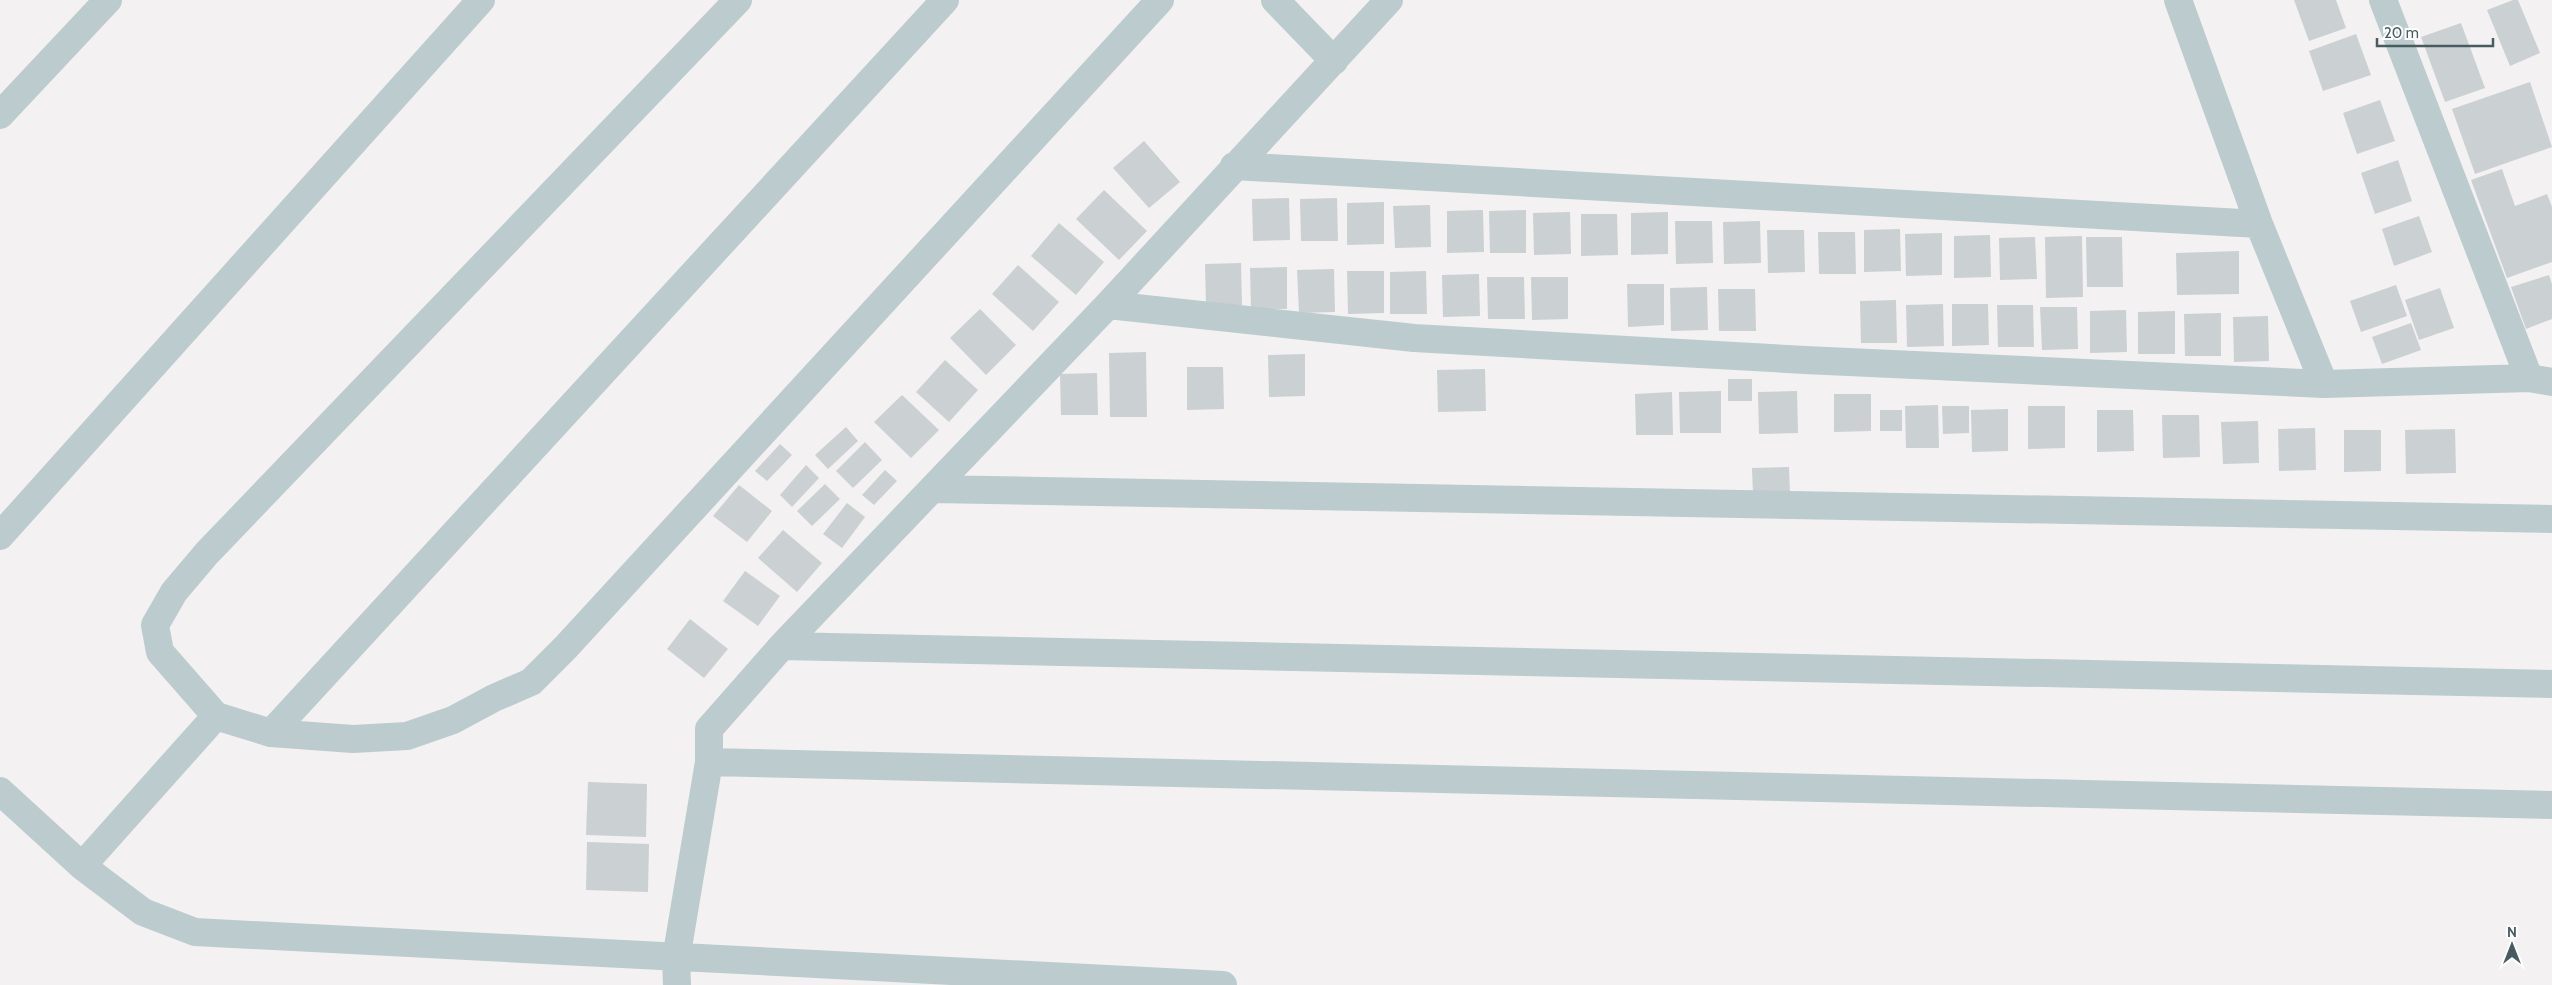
<svg xmlns="http://www.w3.org/2000/svg" width="2552" height="985" font-family="Cabin,sans-serif">
<style>
.building{fill:#cbd0d3}
.lines{fill:none;stroke-linecap:round;stroke-linejoin:round}
.minor{stroke:#bbcbce;stroke-width:28}
</style>
<rect width="100%" height="100%" fill="#f3f1f1"/>
<!-- building -->
<path class="building" d="M2294,0H2336L2346,28L2309,41Z
M2513,0H2518L2540,53L2510,66L2487,10Z
M2461,23L2485,88L2445,102L2421,37Z
M2356,34L2371,75L2323,91L2309,51Z
M2530,82L2552,147L2475,174L2452,109Z
M2380,100L2395,141L2357,154L2343,113Z
M1144,141L1180,182L1149,208L1113,168Z
M2398,160L2412,201L2375,214L2361,173Z
M2502,169L2515,206L2547,194L2552,207V262L2507,278L2471,180Z
M1104,190L1147,231L1119,260L1076,219Z
M1289,198L1290,240L1253,241L1252,199Z
M1337,198L1338,241H1301L1300,199Z
M1384,202V244L1347,245V203Z
M1430,205L1431,247L1395,248L1393,206Z
M1483,210L1484,252L1447,253V211Z
M1526,210V253H1490L1489,211Z
M1570,212L1571,254L1534,255L1533,213Z
M1668,212V254L1631,255V213Z
M1581,214H1617L1618,255L1581,256Z
M2419,216L2432,252L2394,266L2382,229Z
M1675,221H1712L1713,263L1676,264Z
M1760,221L1761,263L1724,264L1723,222Z
M1059,223L1104,262L1076,295L1031,256Z
M1900,229L1901,271L1864,272V230Z
M1767,230H1804L1805,272L1768,273Z
M1818,232H1855L1856,274H1819Z
M1942,233V275L1906,276L1905,234Z
M1990,235L1991,277L1954,278V236Z
M2082,236L2083,297L2046,298L2045,237Z
M2035,237L2037,279L2000,280L1999,238Z
M2086,237H2122L2123,287H2087Z
M2239,251V294L2177,295L2176,253Z
M1241,263L1242,305H1206L1205,264Z
M1018,265L1059,302L1033,331L992,294Z
M1287,267V309H1251L1250,268Z
M1334,269L1335,312L1299,313L1297,270Z
M1347,271H1384V313L1348,314Z
M1426,271L1427,314H1390V272Z
M1479,274L1480,316L1443,317L1442,275Z
M2549,275L2552,284V319L2526,329L2511,287Z
M1487,277H1524L1525,319H1488Z
M1531,277H1568V319L1532,320Z
M1627,284H1664V325L1628,327Z
M2396,285L2407,316L2361,332L2350,301Z
M1707,287L1708,330L1671,331L1670,288Z
M2440,288L2454,328L2419,340L2405,300Z
M1718,289H1755L1756,331H1719Z
M1896,300L1897,343H1861L1860,301Z
M1943,304L1944,346L1907,347L1906,305Z
M1952,304H1988L1989,345L1952,346Z
M1997,305H2033L2034,347H1998Z
M2040,307H2077L2078,349L2042,350Z
M980,309L1016,345L986,375L950,338Z
M2126,310L2127,352L2090,353V311Z
M2175,311V354H2138V312Z
M2221,313V356H2185L2184,314Z
M2268,316L2269,361L2234,362L2233,317Z
M2411,323L2421,350L2382,364L2372,337Z
M1146,352L1147,417H1110L1109,353Z
M1305,354V396L1269,397L1268,355Z
M945,360L978,390L949,422L916,392Z
M1187,367H1223L1224,409L1187,410Z
M1485,369L1486,411L1438,412L1437,370Z
M1097,373L1098,415H1061L1060,374Z
M1728,379H1752V401H1728Z
M1721,391V433H1680L1679,392Z
M1797,391L1798,433L1759,434L1758,392Z
M1672,392L1673,435H1636L1635,394Z
M1834,394H1871V431L1834,432Z
M902,395L939,430L911,458L874,422Z
M1938,405L1939,448H1906L1905,406Z
M1942,406H1969V433L1943,434Z
M2028,406H2065V448L2028,449Z
M2008,409V451L1972,452L1971,410Z
M1880,410H1902V431H1880Z
M2097,410H2133L2134,451L2097,452Z
M2162,415H2199L2200,457L2163,458Z
M2258,421L2259,463L2223,464L2221,422Z
M846,427L858,441L828,469L815,455Z
M2315,428L2316,470L2279,471L2278,429Z
M2455,429L2456,473L2406,474L2405,430Z
M2344,430H2381V471L2344,472Z
M865,442L882,460L853,488L836,471Z
M780,444L792,455L767,481L755,471Z
M806,465L819,478L792,507L780,495Z
M1789,467L1790,494H1753L1752,468Z
M885,470L897,481L874,505L862,495Z
M825,484L840,499L812,526L797,511Z
M739,485L772,511L747,542L713,516Z
M847,503L865,517L842,548L823,534Z
M783,530L822,563L797,592L758,558Z
M745,571L780,596L758,626L723,601Z
M690,619L728,649L704,678L667,649Z
M588,782L647,784L646,837L586,835Z
M587,842L649,844L648,892L586,890Z"/>
<g class="lines">
<!-- minor -->
<path class="minor" d="M738,0L207,553L174,592L155,625L160,652L216,716L271,733L353,739L407,736L453,720L494,698L531,682L566,647L1160,0
M1275,0L1334,61
M2178,0L2259,224L2324,384
M2383,0L2529,378
M0,115L108,0
M1234,166L2259,224
M1108,305L1414,338L1805,360L2324,384L2529,378L2552,382
M933,489L2552,519
M0,536L481,0
M782,646L2552,684
M271,733L945,0
M709,762L2552,805
M0,791L82,866L143,912L195,932L1223,985
M82,866L216,716
M677,985L676,959L709,762V729L782,646L1108,305L1389,0"/>
</g>
<!-- north arrow -->
<g transform="translate(2512 945)" stroke="#ffffff" stroke-width="4" paint-order="stroke">
<path d="M0-4L9 19L0 12L-9 19Z" fill="#475b60"/>
<text y="-8" font-size="14" font-weight="bold" text-anchor="middle" fill="#475b60">N</text>
</g>
<!-- scale -->
<path d="M2377 38v8h116v-8" fill="none" stroke="#475b60" stroke-width="2.5"/>
<text x="2384" y="38" font-size="15" fill="#475b60" stroke="#ffffff" stroke-width="4" paint-order="stroke">20 m</text>
</svg>
